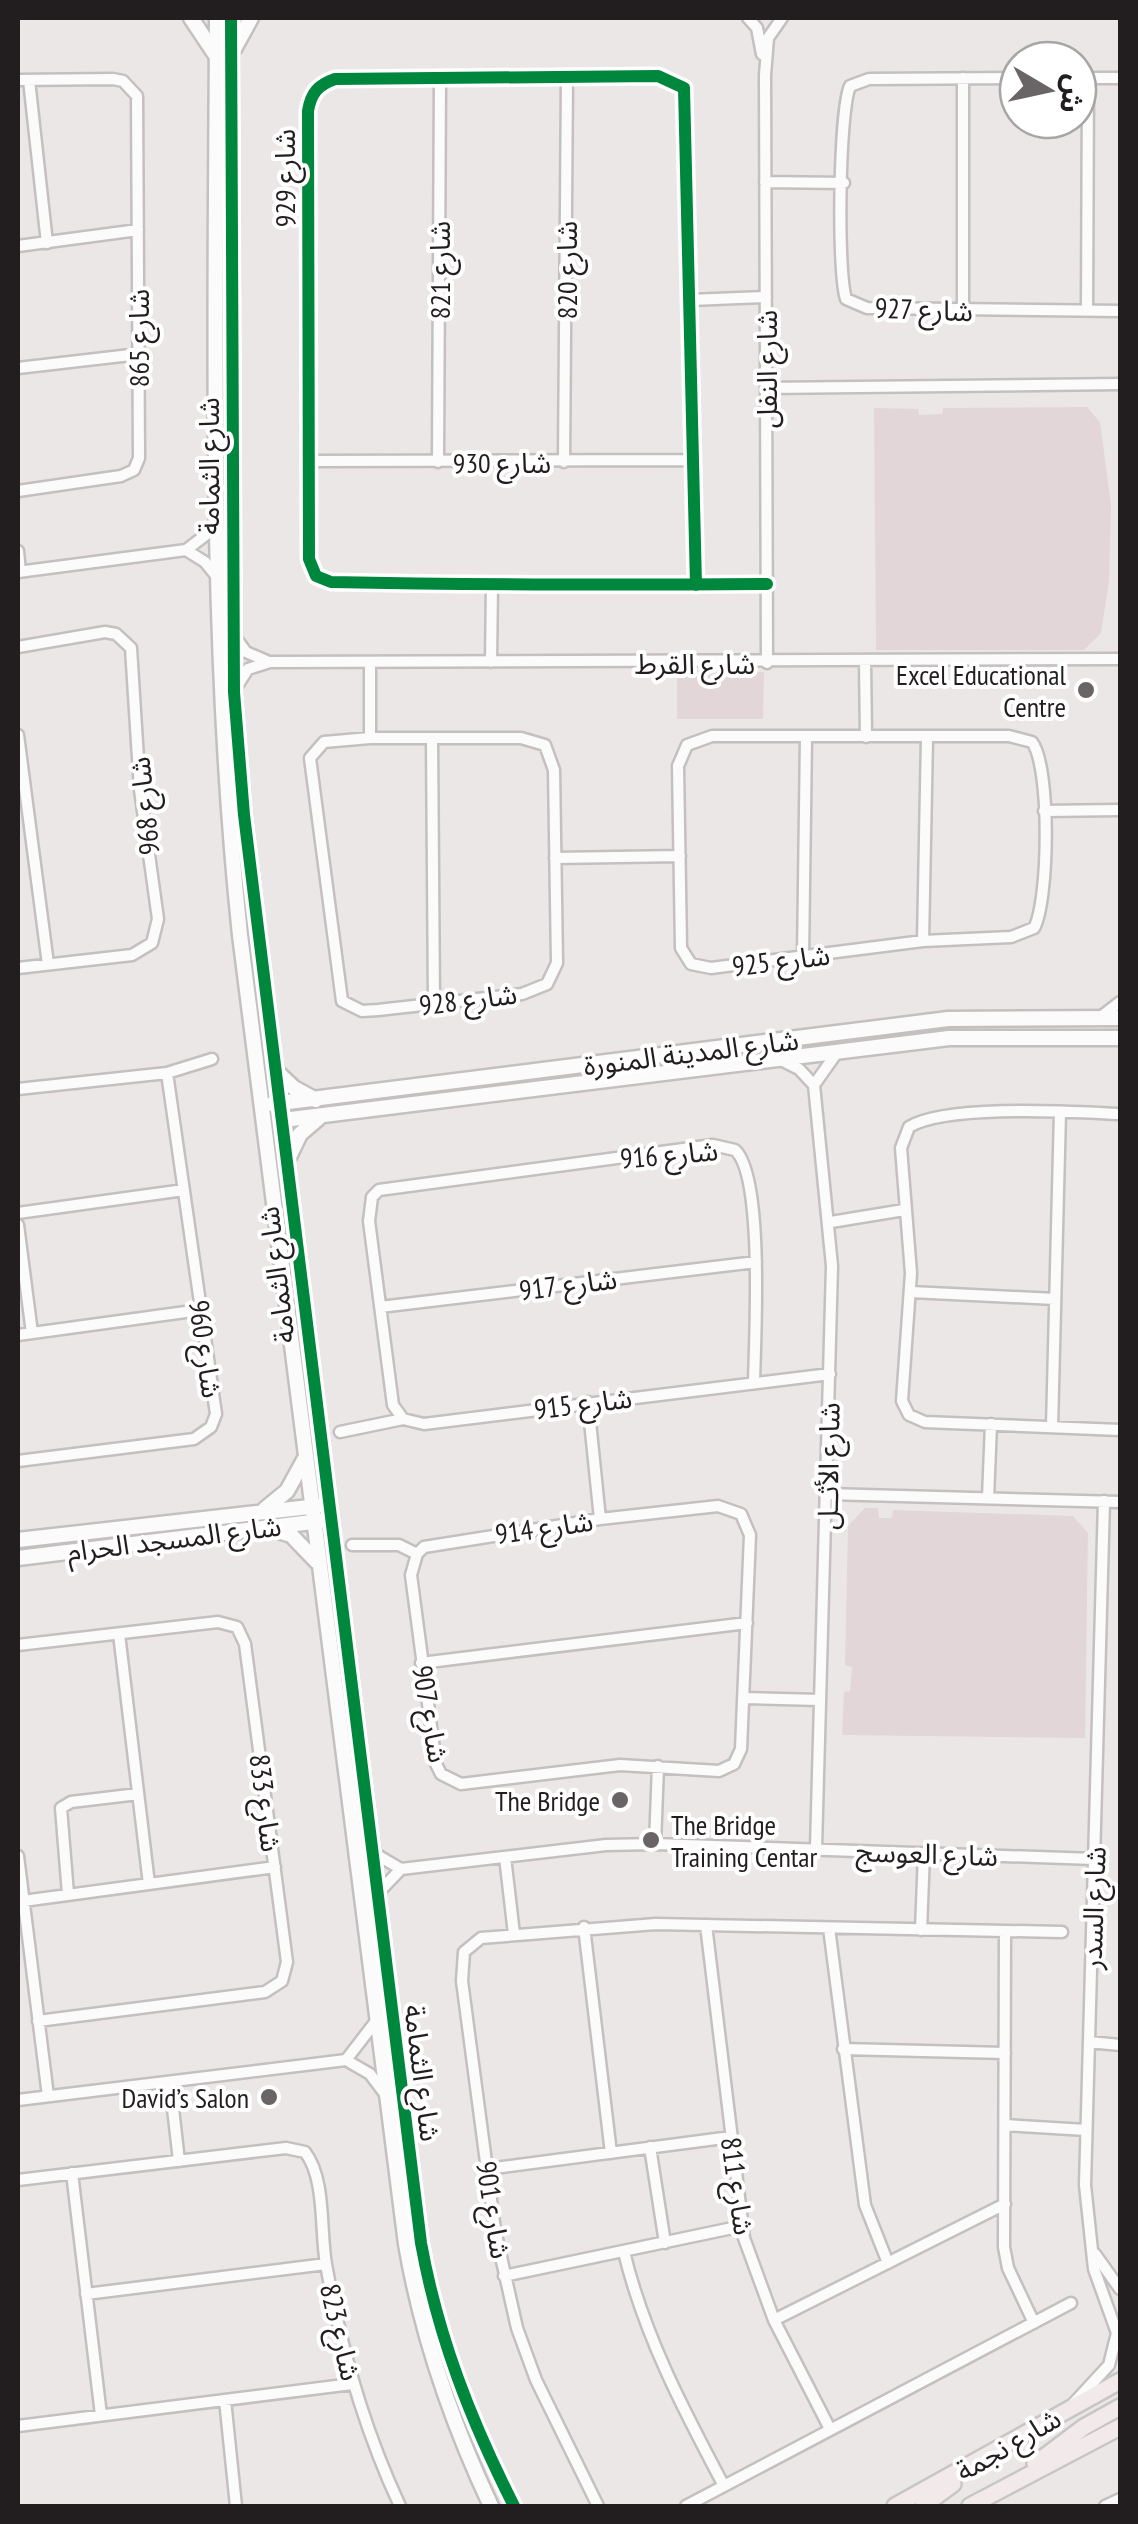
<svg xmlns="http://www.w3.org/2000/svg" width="1138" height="2524" font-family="'PT Sans Narrow','Noto Sans Arabic',sans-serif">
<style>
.built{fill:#e3d6d8}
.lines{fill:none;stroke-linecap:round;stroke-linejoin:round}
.street-casing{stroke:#c4c0c0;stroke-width:15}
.secondary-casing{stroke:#c4c0c0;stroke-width:19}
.primary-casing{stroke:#c7c5c5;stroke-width:20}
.street{stroke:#fcfbfb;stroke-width:10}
.secondary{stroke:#fcfbfb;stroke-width:14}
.primary{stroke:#f2e9eb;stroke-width:15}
.cycleway-casing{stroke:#fff;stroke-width:19}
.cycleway{stroke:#00873e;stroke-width:12}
.poi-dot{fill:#696465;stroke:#fff;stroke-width:4}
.labels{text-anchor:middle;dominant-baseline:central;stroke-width:8;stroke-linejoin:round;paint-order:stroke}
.street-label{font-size:28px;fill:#221e1f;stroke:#fff}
.poi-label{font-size:28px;fill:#221e1f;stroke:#fff;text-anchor:end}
</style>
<rect width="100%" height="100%" fill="#ece7e7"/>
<!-- built -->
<path class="built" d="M1087,407L1100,422L1111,504L1109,582L1101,633L1084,650H876L874,408L918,409L919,415L942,414L943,408Z
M677,670L764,672L763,719H677Z
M865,1508H878L879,1518H892L893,1510L1073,1516L1088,1533L1085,1738L842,1735L844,1692L850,1691L852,1667L845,1665L848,1526Z"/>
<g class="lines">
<defs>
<path id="street" d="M748,18L757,28L762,54
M1018,78L869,79L850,86C839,112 837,271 846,299L867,308L1120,311
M1078,78H1120
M18,80L113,79L123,81L137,96L139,458L134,470L121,476L18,491
M29,80L47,243
M765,182L844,183
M18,246L138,230
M690,300L766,297
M963,311V78
M1087,311L1088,78
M18,368L139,354
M766,388L1120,384
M311,461L694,460
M438,462L440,78
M564,462L567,78
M186,550L205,562L218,578
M18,551L20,572
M18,572L186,550L207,534L216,519
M696,585L684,88L658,76L335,79C318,85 311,93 308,111L309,559L316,576L331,582C477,585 622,585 767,584
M235,637L246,652L269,662
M18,647L105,632L116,634L131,648L140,790L158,919L152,943L132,955L18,968
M491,662L492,585
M865,662L866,737
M767,663L765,75L768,38L782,18
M237,686L248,669L270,662L1120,659
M18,735L48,964
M712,736H1009L1032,742C1051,767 1049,901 1034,928L1011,937L923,941L711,968L691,964L681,948L678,766L687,745Z
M370,738H521L545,745L554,770L557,963L547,984L522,994L378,1010L362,1011L342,1001L310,758L324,742Z
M370,738V663
M432,738L434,1003
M1044,811L1120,810
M555,858L680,856
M923,941L927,738
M803,957L806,738
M1102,1016L1120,1002
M779,1059L799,1069L814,1085L832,1266L816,1848
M814,1085L838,1051
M18,1089L167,1073L212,1059
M1120,1114C1073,1112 947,1104 909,1127L901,1148L911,1273L902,1401L909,1415L925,1422L1120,1430
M18,1213L184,1190
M831,1222L904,1210
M18,1225L32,1333
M911,1292L1055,1299
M380,1307L756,1262
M18,1335L200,1310
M588,1402L600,1519
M403,1419L393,1405L369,1221L372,1197L379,1190L713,1145L735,1150C764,1176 755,1338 754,1381
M1052,1427L1060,1112
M340,1432L403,1419L424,1424L830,1374
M18,1461L194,1439L211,1427L216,1414L167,1073
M827,1494L1120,1502
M988,1498L991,1424
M718,1506L741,1514L750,1535L741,1749L734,1764L719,1771L620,1765L461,1784L441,1774L436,1764L411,1575L417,1554L424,1547L600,1519Z
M352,1545H399L417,1554
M119,1634L149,1884
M18,1645L218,1622L237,1627L245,1644L287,1962L282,1981L265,1992L38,2021
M421,1663L747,1623
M744,1698L820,1700
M655,1844L658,1766
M372,1852L401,1869
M18,1856L48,2096
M505,1857L514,1934
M378,1893L401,1869L606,1845L655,1844L1094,1859
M68,1894L61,1808L71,1802L138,1794
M23,1901L275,1867
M706,1925L744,2238L774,2320L830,2429
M584,1927L611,2153
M829,1928L865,2205L888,2263
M921,1930L924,1853
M1005,1931L1004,2247L1008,2268L1034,2323
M1089,2042L1120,2045
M843,2049L1005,2053
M346,2060L376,2021
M170,2082L179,2161
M18,2100L346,2060L370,2074L385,2094
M1005,2125L1086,2130
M650,2147L665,2243
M487,2169L731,2137
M72,2173L101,2415
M18,2180L286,2148L305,2152C326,2179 320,2231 326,2264C341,2349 364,2429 400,2506
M624,2252C644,2335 684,2411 724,2486
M1095,2254L1120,2289
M504,2276L742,2226
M86,2294L326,2264
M774,2320L1005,2204
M225,2400L236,2506
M1073,2404L1109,2365L1117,2333L1094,2269L1085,2185L1104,1501
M18,2426L352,2384
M598,2506L536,2380L517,2328L495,2230L462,1981L464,1952L481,1938L656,1924L1062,1932
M686,2506L1071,2303
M1105,2506L1120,2499"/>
<path id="secondary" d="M191,18L215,54
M217,18C216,323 208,631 240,935L406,2244C422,2337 451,2421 491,2506
M231,18L234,692L244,815L421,2243C438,2337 471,2421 514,2506
M234,49L251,18
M277,1072L294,1088L316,1100
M272,1104L948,1019L1120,1018
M283,1120L949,1038H1120
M289,1157L300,1134L321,1116
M265,1509L287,1491L304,1460
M272,1529L291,1535L317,1562
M18,1540L318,1506
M18,1558L320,1521"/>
<path id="primary" d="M1035,2464L1084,2427L1120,2407
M895,2506L1120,2381
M923,2506L953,2484
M970,2506L1120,2427"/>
</defs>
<!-- street casing -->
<use href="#street" class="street-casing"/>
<!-- secondary casing -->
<use href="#secondary" class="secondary-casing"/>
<!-- primary casing -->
<use href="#primary" class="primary-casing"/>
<!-- street -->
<use href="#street" class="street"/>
<!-- secondary -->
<use href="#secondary" class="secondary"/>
<!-- primary -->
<use href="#primary" class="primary"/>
<defs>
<path id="cycleway" d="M231,18L234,692L244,815L421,2243C438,2337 471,2421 514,2506
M696,585L684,88L658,76L335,79C318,85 311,93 308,111L309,559L316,576L331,582C477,585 622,585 767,584"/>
</defs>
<!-- cycleway casing -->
<use href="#cycleway" class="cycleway-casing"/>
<!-- cycleway -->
<use href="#cycleway" class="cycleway"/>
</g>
<!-- markers -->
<g class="poi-dot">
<circle cx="1086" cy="690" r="10"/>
<circle cx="620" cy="1800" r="10"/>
<circle cx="651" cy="1840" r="10"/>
<circle cx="269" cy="2097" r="10"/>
</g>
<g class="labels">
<!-- street labels -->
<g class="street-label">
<text transform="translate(284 178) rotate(-90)">شارع 929</text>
<text transform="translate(439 270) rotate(-90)">شارع 821</text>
<text transform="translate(566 270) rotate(-90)">شارع 820</text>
<text transform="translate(924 309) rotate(2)">شارع 927</text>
<text transform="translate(138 338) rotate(-90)">شارع 865</text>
<text transform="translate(766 369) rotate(-90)">شارع النفل</text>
<text x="502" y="462">شارع 930</text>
<text transform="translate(208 466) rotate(-90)">شارع الثمامة</text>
<text x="695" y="663">شارع القرط</text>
<text transform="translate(144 806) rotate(-96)">شارع 968</text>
<text transform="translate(781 960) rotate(-7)">شارع 925</text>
<text transform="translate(468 999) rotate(-7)">شارع 928</text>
<text transform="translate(691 1052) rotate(-7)">شارع المدينة المنورة</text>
<text transform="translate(669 1154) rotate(-5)">شارع 916</text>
<text transform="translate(276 1275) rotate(-97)">شارع الثمامة</text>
<text transform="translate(568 1284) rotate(-7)">شارع 917</text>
<text transform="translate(206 1349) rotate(82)">شارع 960</text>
<text transform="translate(583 1403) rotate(-7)">شارع 915</text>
<text transform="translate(828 1466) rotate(-89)">شارع الأثــل</text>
<text transform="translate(544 1527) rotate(-8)">شارع 914</text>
<text transform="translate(174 1538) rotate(-7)">شارع المسجد الحرام</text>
<text transform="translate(431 1714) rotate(80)">شارع 907</text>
<text transform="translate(266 1803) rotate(83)">شارع 833</text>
<text transform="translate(927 1853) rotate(2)">شارع العوسج</text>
<text transform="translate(1093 1908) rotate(-88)">شارع السدر</text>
<text transform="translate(423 2073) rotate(83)">شارع الثمامة</text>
<text transform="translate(738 2186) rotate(82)">شارع 811</text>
<text transform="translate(494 2210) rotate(81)">شارع 901</text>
<text transform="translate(341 2332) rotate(77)">شارع 823</text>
<text transform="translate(1008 2444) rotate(-30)">شارع نجمة</text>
</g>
<!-- poi labels -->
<g class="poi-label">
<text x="1066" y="674">Excel Educational<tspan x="1066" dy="32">Centre</tspan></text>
<text x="600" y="1800">The Bridge</text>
<text x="671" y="1824" text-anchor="start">The Bridge<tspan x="671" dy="32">Training Centar</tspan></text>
<text x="249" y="2097">David’s Salon</text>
</g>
</g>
<!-- border -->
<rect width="1138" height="2524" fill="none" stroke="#221e1f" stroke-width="40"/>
<!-- north arrow -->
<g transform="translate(1048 90) rotate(99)"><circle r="48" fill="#ffffff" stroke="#a7a5a5" stroke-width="2.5"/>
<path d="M0-8L18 38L0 25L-18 38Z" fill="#696465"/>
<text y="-15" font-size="28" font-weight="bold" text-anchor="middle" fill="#221e1f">ش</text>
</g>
</svg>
